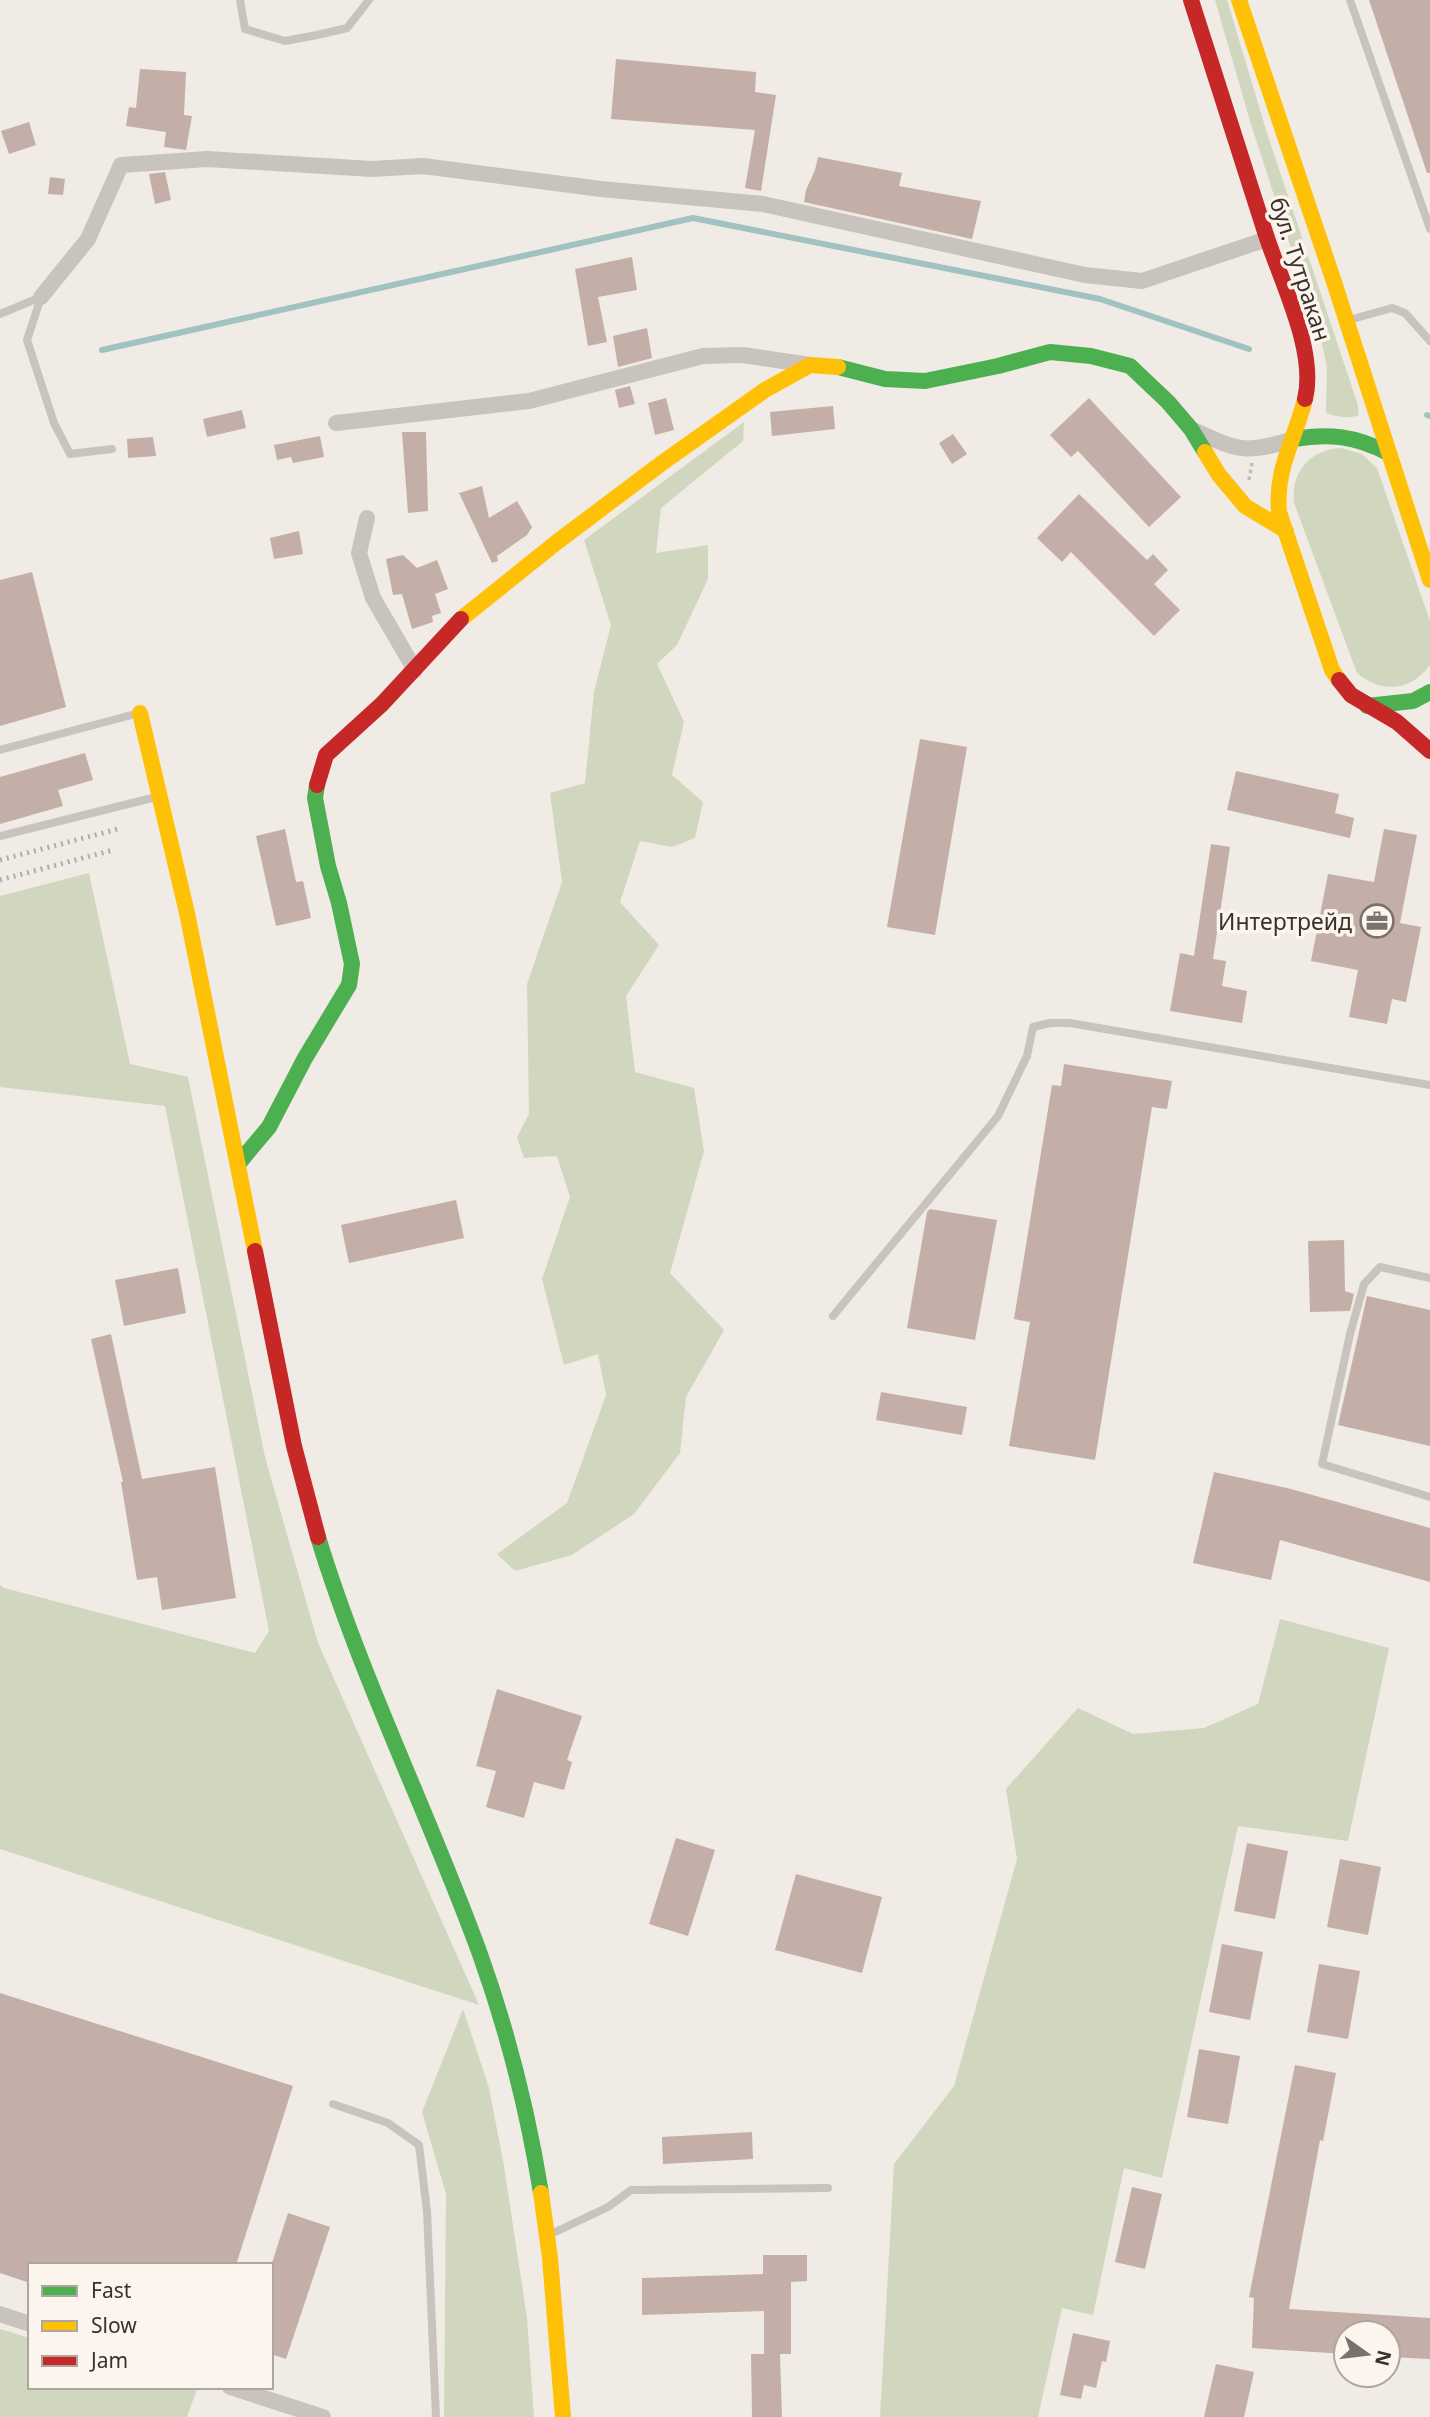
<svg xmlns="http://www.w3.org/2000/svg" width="1430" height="2417" font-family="'Noto Sans',sans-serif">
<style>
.green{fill:#d1d6bf}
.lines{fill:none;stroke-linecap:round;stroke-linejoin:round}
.stream{stroke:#a1c2c1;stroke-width:6}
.building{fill:#c3afa7}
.path{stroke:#c2bbb6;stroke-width:3.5;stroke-dasharray:3.5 3.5;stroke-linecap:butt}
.lane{stroke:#c9c3be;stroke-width:8}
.street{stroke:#c9c3be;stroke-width:16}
.fast{stroke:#4caf50;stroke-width:16}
.slow{stroke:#ffc107;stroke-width:16}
.jam{stroke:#c62828;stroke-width:16}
.rail{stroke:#b1aca8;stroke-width:5;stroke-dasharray:2 5;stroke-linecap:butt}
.labels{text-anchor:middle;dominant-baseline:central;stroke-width:7;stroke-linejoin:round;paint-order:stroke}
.street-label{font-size:23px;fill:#3b302b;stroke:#fbf5ee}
.poi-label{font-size:23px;fill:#3b302b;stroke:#fbf5ee;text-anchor:end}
</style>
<rect width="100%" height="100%" fill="#f0ebe5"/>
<!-- green -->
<path class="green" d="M1215,0H1227L1267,133L1357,402L1359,415C1352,419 1332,417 1326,412L1327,367L1322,344L1250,121Z
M744,422L743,441L661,508L656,553L708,545V579L677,645L657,664L684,722L672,775L703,802L695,838L672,847L640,841L620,902L659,945L626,996L635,1072L694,1088L704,1151L670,1273L724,1330L686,1397L680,1453L634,1514L572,1555L515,1571L497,1554L567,1503L606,1395L598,1354L564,1365L542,1279L570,1197L557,1156L524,1158L517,1137L529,1114L527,984L562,882L550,793L585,783L594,692L611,625L584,540Z
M1341,448L1362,454L1377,468L1430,621V665C1411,691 1382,694 1357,673L1294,503C1291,472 1309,450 1341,448Z
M89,873L130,1064L188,1077L265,1457L318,1643L479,2005L0,1849V1585L4,1588L255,1653L269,1631L165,1106L0,1087V896Z
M1280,1619L1389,1648L1348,1841L1238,1826L1162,2178L1124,2168L1093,2315L1062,2308L1038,2417H880L894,2164L954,2086L1017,1859L1006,1789L1078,1708L1133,1734L1204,1728L1258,1704Z
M463,2009L489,2088L504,2166L527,2318L534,2417H444L446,2194L422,2112Z
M0,2329L30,2338V2387H193L197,2389L187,2417H0Z"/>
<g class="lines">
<!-- stream -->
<path class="stream" d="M102,350L693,218L1100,299L1249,349
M1427,415L1430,416"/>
</g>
<!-- building -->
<path class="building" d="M1369,0H1430V173H1427Z
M616,59L756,72L755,92L776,95L761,191L745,188L755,130L611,119Z
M140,69L186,72L184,115L192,116L186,150L164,147L166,132L126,126L129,107L136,108Z
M29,122L36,145L9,154L1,131Z
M818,157L902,173L899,186L981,201L972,239L804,202L806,190L815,170Z
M165,172L171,200L155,204L149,174Z
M50,177L65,179L63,195L48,194Z
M632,257L637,290L598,297L607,342L588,346L575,269Z
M647,328L652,358L618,367L613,336Z
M630,386L635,404L619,408L615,390Z
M666,398L674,430L655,435L648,403Z
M1089,398L1181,497L1149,527L1078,451L1071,457L1050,435Z
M833,406L835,429L772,436L770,412Z
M242,410L246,428L207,437L203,419Z
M402,432H426L428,511L408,513Z
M953,434L967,454L952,464L939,443Z
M320,436L324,457L293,463L291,457L277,460L274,445Z
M153,437L156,456L128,458L127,439Z
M482,486L489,518L517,501L532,527L527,535L497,556L498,561L492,563L459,493Z
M1079,494L1147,560L1153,554L1168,570L1154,584L1180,610L1154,636L1071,552L1062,562L1037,538Z
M299,531L303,554L274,559L270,538Z
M403,555L417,568L437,560L448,589L435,594L441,613L432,616L433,622L412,629L402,594L393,595L386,559Z
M32,572L66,707L0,726V580Z
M920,739L967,747L935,935L887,927Z
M85,753L93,780L58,790L63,806L0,824V777Z
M1236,771L1339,794L1335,813L1354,818L1350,838L1227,810Z
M285,829L296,882L303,881L311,918L276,926L256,836Z
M1384,829L1417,835L1400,923L1421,927L1406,1002L1392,999L1387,1024L1349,1017L1358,970L1311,961L1328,874L1374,882Z
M1211,844L1230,847L1213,959L1226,961L1222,986L1247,991L1242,1023L1170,1011L1180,953L1194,956Z
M1064,1064L1172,1081L1167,1109L1152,1107L1095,1460L1009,1446L1030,1322L1014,1319L1052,1085L1061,1086Z
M456,1200L464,1238L349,1263L341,1225Z
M930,1209L997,1220L975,1340L907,1328L927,1212Z
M1344,1240L1345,1291L1354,1294L1350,1311L1310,1312L1308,1241Z
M178,1268L186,1313L124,1326L115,1280Z
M1367,1296L1430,1310V1446L1338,1425Z
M111,1334L142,1479L215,1467L236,1598L162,1610L157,1577L137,1580L121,1482H123L91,1339Z
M881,1392L967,1407L962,1435L876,1420Z
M1214,1472L1291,1489L1430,1528V1582L1280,1540L1271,1580L1193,1563Z
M497,1689L582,1716L567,1760L572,1762L564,1790L534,1782L524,1818L486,1807L496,1771L476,1766Z
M676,1838L715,1850L688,1936L649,1924Z
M1247,1843L1288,1851L1275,1919L1234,1911Z
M1340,1859L1381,1867L1368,1935L1327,1927Z
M796,1874L882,1897L862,1973L775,1950Z
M1222,1944L1263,1952L1250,2020L1209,2012Z
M1319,1964L1360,1971L1348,2039L1307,2032Z
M0,1993L293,2086L236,2265H30V2283L0,2273Z
M1199,2049L1240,2056L1228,2124L1187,2117Z
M1295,2065L1336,2073L1323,2141L1320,2140L1289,2309L1430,2318V2359L1388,2357V2333H1346V2354L1252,2348L1254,2298L1249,2297Z
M752,2132L753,2159L663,2164L662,2137Z
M1132,2187L1162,2194L1145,2269L1115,2262Z
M288,2213L330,2227L286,2359L271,2354V2266Z
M763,2255H807V2281L791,2282V2354H780L782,2417H752L751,2354H764V2311L642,2315V2278L763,2274Z
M1073,2333L1110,2341L1106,2362L1102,2361L1096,2388L1084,2385L1081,2399L1060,2395Z
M1216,2364L1254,2372L1244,2417H1204Z"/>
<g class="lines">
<!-- path -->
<path class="path" d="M1249,480L1252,463"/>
<!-- lane -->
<path class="lane" d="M240,0L245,29L285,41L317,35L347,28L369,0
M1350,0L1430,229
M0,314L41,297L27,340L54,423L70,454L112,449
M1349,320L1392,308L1405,313L1430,341
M0,750L139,713
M0,836L160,796
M1430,1278L1380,1267L1364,1284L1350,1334L1322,1464L1430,1497
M833,1316L998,1116L1027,1056L1033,1027L1050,1023H1070L1430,1085
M333,2104L388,2123L419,2145L427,2211L436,2417
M549,2235L608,2207L631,2190L828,2188"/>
<!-- street -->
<path class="street" d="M41,297L88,239L121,165L207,159L372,169L423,166L601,189L763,204L1085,275L1142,281L1267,239
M336,423L529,401L703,356L743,355L810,365
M1191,429C1238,450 1243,455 1294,439
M367,518L359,553L373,598L415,670
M0,2314L30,2324
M230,2387L323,2417"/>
<!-- fast -->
<path class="fast" d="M838,367L885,379L925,381L998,366L1050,352L1091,356L1130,366L1168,402L1191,429L1205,452
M1294,439C1329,433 1356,436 1388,453
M1367,706L1413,701L1430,692
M238,1164L269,1127L305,1058L349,985L352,964L339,903L328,866L315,798L317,785
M318,1537C362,1681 430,1816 481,1957C508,2033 528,2113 541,2193"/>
<!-- slow -->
<path class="slow" d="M1239,0L1334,282L1430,580
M1305,399C1295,440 1275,468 1279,512L1332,670L1339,680
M1205,452L1219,475L1245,506L1286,531
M461,619L557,542L662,463L765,390L810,365L838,367
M140,713L187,913L255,1251
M541,2193L550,2258L563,2417"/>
<!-- jam -->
<path class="jam" d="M1191,0C1216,78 1241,157 1266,235C1281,282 1317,351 1305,399
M1339,680L1351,695L1397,722L1430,751
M317,785L326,755L382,704L461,619
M255,1251L294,1446L318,1537"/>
<!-- rail -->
<path class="rail" d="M0,860L118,829
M0,880L113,850"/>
</g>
<!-- icons -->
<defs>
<symbol id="office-ring" viewBox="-11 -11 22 22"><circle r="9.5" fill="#fbf5ee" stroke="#7a716c" stroke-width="1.5"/><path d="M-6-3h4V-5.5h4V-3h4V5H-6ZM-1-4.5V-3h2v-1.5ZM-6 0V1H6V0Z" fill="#7a716c"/></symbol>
</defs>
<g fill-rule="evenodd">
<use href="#office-ring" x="1358" y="902" width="38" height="38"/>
</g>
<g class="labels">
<!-- street labels -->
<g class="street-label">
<text transform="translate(1301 269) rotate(72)">бул. Тутракан</text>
</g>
<!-- poi labels -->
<g class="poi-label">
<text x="1352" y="921">Интертрейд</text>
</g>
</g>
<!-- legend -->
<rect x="28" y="2263" width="245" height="126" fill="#fbf5ee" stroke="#aea6a0" stroke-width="2"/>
<rect x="42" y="2286" width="35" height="10" fill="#4caf50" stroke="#aea6a0" stroke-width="2"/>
<text x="91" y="2298" font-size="21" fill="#3b302b">Fast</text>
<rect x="42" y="2321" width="35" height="10" fill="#ffc107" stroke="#aea6a0" stroke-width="2"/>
<text x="91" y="2333" font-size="21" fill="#3b302b">Slow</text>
<rect x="42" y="2356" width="35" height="10" fill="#c62828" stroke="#aea6a0" stroke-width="2"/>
<text x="91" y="2368" font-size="21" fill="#3b302b">Jam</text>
<!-- north arrow -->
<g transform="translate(1367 2354) rotate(104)"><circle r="33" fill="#fbf5ee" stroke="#aea6a0" stroke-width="2"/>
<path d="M0-5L12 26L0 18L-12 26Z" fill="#7a716c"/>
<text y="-10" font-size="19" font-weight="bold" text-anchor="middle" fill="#3b302b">N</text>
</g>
</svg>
